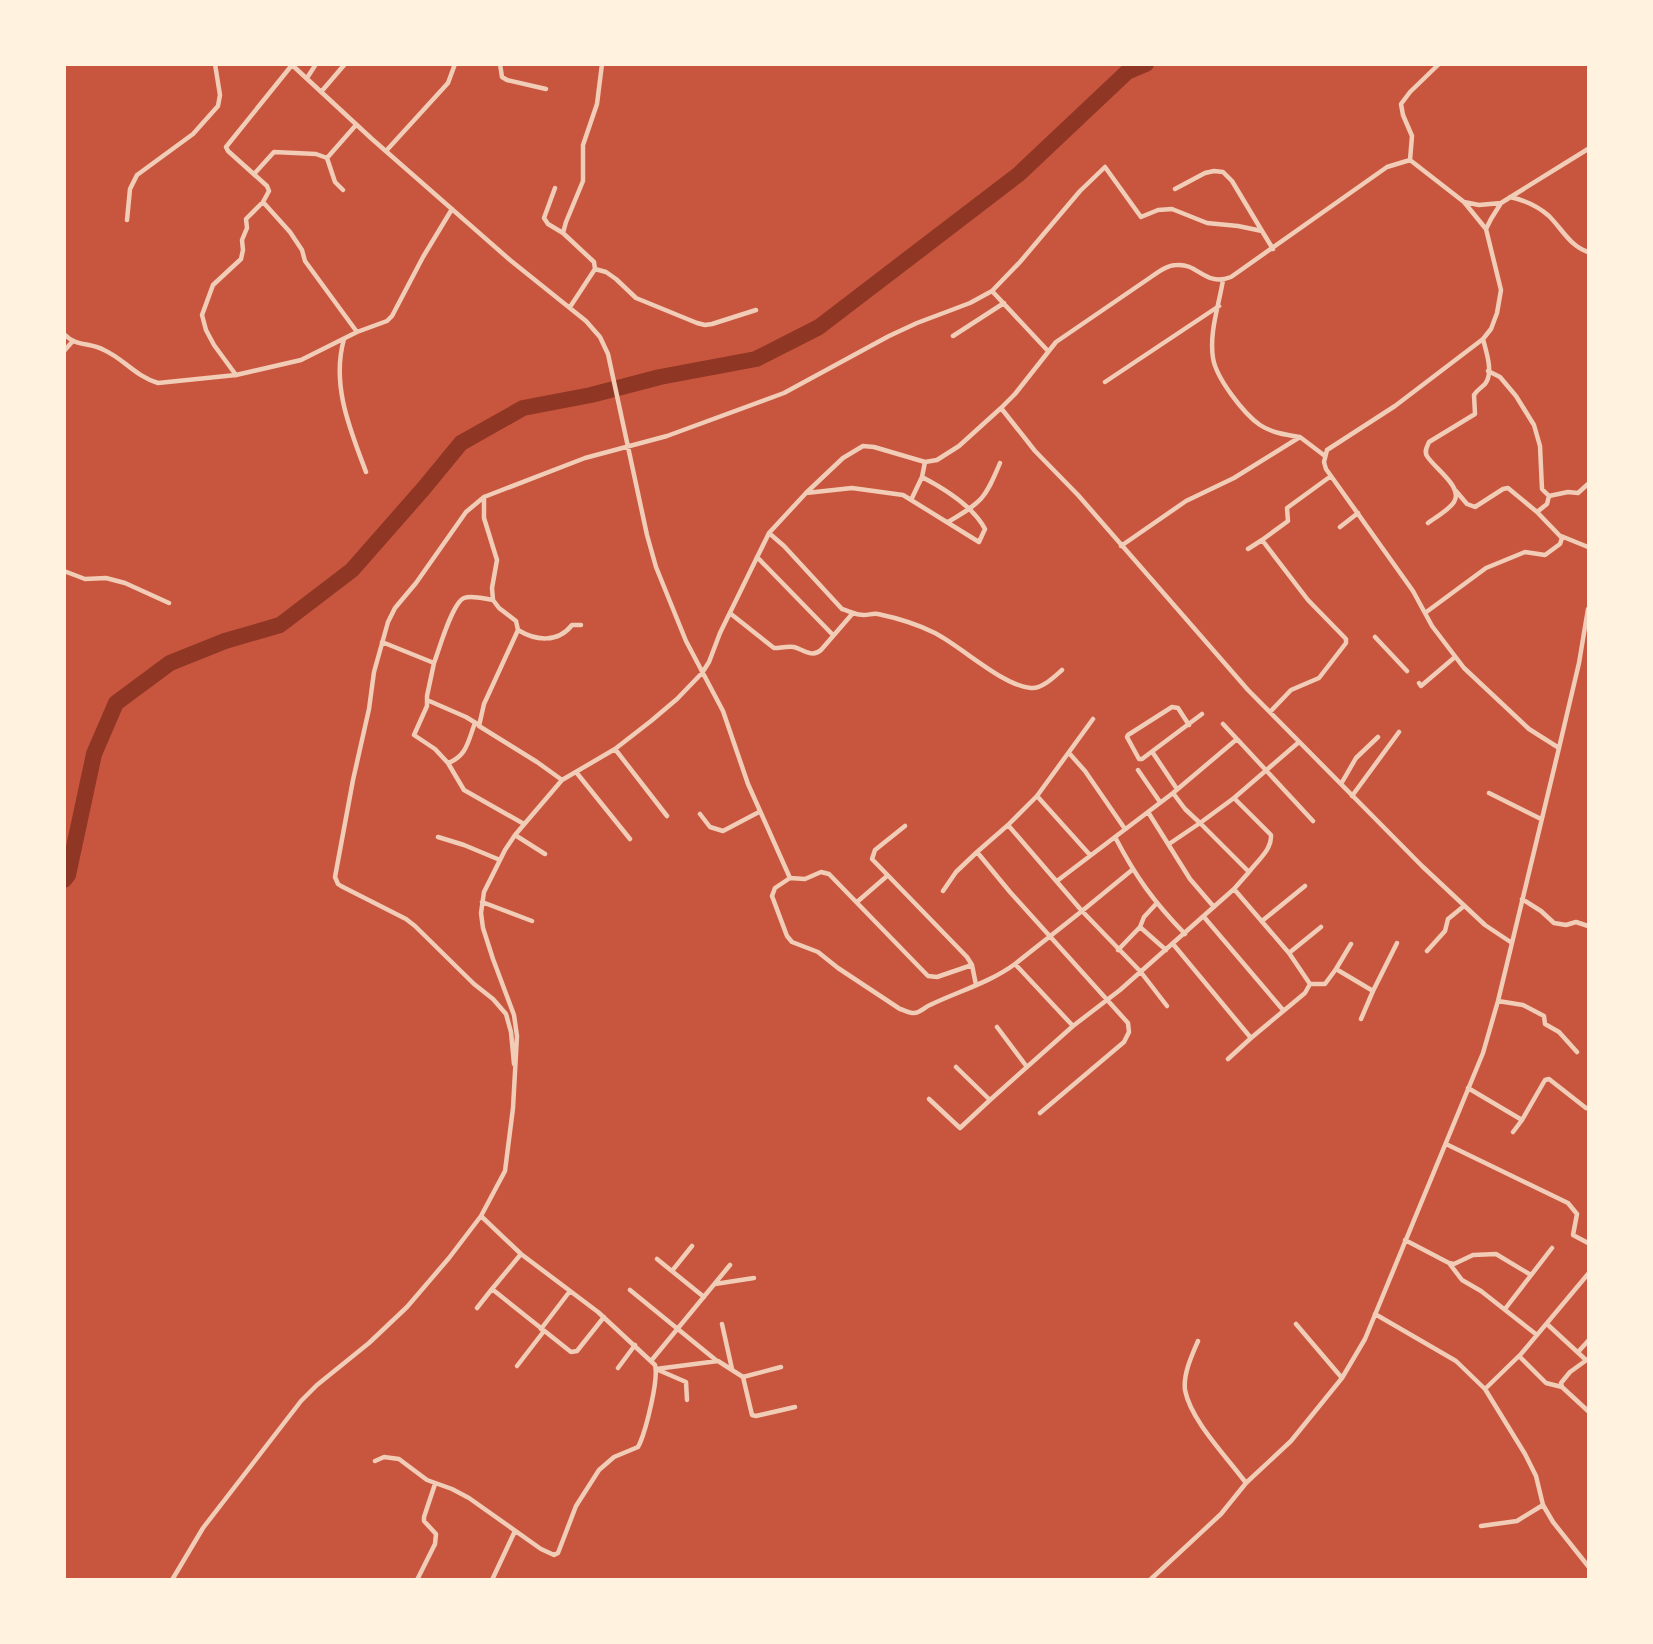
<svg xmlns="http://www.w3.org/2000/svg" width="1653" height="1644" font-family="Karla,sans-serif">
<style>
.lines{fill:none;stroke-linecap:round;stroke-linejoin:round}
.river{stroke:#8f3625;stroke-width:16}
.minor{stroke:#f1ccb7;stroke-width:4.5}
</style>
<rect width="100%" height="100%" fill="#c8553d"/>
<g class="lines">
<!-- river -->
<path class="river" d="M64,880L68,875L94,754L116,703L170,663L225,641L280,625L352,570L424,488L461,443L523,408L591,395L660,377L756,359L819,327L1019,174L1127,72L1146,64"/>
<!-- minor -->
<path class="minor" d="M291,64L372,139L510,260L586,321L600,337L608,354L647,535L656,567L686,641L723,711L748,784L790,878L805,879L821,872L829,874L928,976L937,977L972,965L976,985
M500,64L502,77L507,80L546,89
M307,78L316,64
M321,92L345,64
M386,151L448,83L455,64
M327,158L356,125
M1410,160L1464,202L1486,229
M254,174L274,152L316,154L327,158L335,182L343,190
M555,188L544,218L548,224L563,233
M1175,189L1205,173L1214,171L1223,172L1232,181L1262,231
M1510,197C1524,200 1538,206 1549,216C1562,229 1570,246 1588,252
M263,202L290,232L302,250L305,261L357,332
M1464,202L1479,205L1501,203
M127,220L130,189L137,175L193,134L218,106L220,95L215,64
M595,269L606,272L616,279L636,298L697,323L705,325L712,324L756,310
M1223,280C1219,305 1209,332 1213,358C1216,378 1244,414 1260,425C1272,433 1287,435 1300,437
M992,291L1048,351
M570,307L595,269L594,262L563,233L566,222L583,181V145L597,104L602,64
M64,334C76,347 89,342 104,350C124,359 135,376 158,383L236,375L301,360L357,332L387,321L392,316L423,257L452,209
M953,336L1004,303
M344,339C331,385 350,429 366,472
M64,351L72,342
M1488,371L1500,377L1516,396L1534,425L1540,446L1542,489L1549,496L1568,492L1578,493L1588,484
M236,375L214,345L206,330L202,315L213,285L241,259L243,250L242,240L247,228L246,219L263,202L269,191L267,186L228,151L226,147L292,65
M1105,382L1219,306
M1001,408L1035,451L1078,495L1248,690L1422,866L1485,925L1512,943
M1456,491L1467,504L1475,507L1503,489L1508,488L1537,512
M806,493L852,488L903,495L979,542L985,529C973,506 945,489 922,477
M484,497L466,512L416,583L395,608L388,622L374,672L369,709L353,780L335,877L338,884L341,886L406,919L415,926L474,984L493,999L506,1014L511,1032L514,1064
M911,500L922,477L925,462
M948,522C982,502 985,499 1000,463
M1428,523C1436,517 1449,510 1454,502C1464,487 1433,467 1427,456C1424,451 1427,447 1429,442L1475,414L1474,395C1477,390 1481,388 1485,384C1494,373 1486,351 1483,339
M1340,527L1358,513
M769,533L784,546L842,609C849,611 856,615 864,615C869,615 873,613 878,614C897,618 917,624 935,633C962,647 1003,686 1031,688C1042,689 1054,677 1062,670
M1561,536L1588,547
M1121,546L1186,501L1234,478L1300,437L1325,456
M1248,549L1262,540
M757,557L833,635
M64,571L85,579L106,578L125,583L169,603
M1425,613L1486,568L1525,552L1545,555L1560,544L1562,538L1537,512L1547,504L1549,496
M731,614L774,648C780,648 787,646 794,647C804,650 812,658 821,650L853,613
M518,630C536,641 558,643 572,625H581
M1375,637L1407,671
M382,642L434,663L427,696V706L414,735L435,749L448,763L464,790L524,824
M434,663C439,650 452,603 464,598C472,595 485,599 493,600
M1419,683L1421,686L1455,657
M427,700L466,717L479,725
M1270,712L1291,690L1319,678L1346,643V639L1308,600L1262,540L1288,521L1287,508L1331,476
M1223,724L1237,739
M1189,725L1178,708L1172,707L1128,735L1127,737L1139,759H1142L1202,714
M1559,748L1529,729L1464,668L1432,626L1413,591L1326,469L1324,462L1327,450L1395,406L1483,339L1491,329L1497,313L1501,290L1486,229L1491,219L1501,203L1588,149
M615,749L667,816
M1069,753L1085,771L1125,829
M1153,753L1177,789
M448,763C467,756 468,741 475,723
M1138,770L1160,802
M576,772L630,839
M562,780L537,762L479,726L484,704L518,630L516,621L499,608L493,600L492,588L497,560L484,518V497L585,458L667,436L784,393L889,336L917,323L970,303L992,291L1020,262L1080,191L1105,167L1141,217L1158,210L1172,209L1207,223L1238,226L1262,231L1273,249
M1341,784L1356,758L1378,737
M1173,793L1237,739L1313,821
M1489,793L1541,819
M1037,796L1090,855
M1352,796L1399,732
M1234,798L1271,835C1272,850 1257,861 1249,872
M1148,812L1190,879L1214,907
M700,814L710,827L723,831L759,812
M1008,825L1082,911L1132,870
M905,826L875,850L872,859L967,957L972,965
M515,835L545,854
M438,837L464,845L500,860
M1115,837C1136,877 1153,901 1185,934
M977,852L1008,825L1037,796L1093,719
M790,878L775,888L772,896L787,936L792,942L818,952L838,968L900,1009C904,1010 909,1013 914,1013C920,1013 925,1007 930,1005C959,991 989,983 1015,964L1073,1026
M1057,881L1173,793L1185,809L1200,823L1169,844
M1234,889L1289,953L1310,984L1305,993L1251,1038
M943,891L956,872L977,852L1010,892L1128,1023L1129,1032L1124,1042L1040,1113
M1522,899L1541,911L1554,923L1566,925L1576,922L1588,926
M482,902L532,921
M857,902L887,876
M1204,917L1283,1010
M1262,921L1305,886
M1140,927L1166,950
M1173,944L1251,1038L1228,1059
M1118,950L1140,927L1144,917L1156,904
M1427,951L1445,931L1448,919L1464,906
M1289,953L1321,927
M1015,964L1082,911L1140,971L1167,1006
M1336,969L1351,944
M1310,984H1325L1336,969L1373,991L1361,1019
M1373,991L1397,943
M1498,1001L1523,1005L1544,1016L1545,1024L1559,1032L1577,1052
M997,1027L1027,1067
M956,1067L990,1100
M1468,1088L1522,1120L1545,1080L1549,1079L1586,1108
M929,1099L960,1128L990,1100L1073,1026L1120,990L1234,889L1249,872L1200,823L1234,798L1299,742
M1513,1132L1522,1120
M1446,1144L1568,1203L1577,1214L1573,1235L1588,1243
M1405,1240L1449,1263L1462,1280L1481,1291L1537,1335
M521,1254L492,1289L571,1352L577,1351L604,1317
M657,1259L704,1297
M1449,1263L1454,1264L1473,1255L1496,1254L1531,1275
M672,1271L692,1246
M715,1284L754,1278
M630,1290L717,1361
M477,1308L492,1289
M1505,1309L1552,1248
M1375,1314L1456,1361L1485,1389L1525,1454L1536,1476L1543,1505L1553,1522L1588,1566
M722,1324L732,1369
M1296,1324L1342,1378
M1547,1324L1586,1360
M541,1329L570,1291
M1198,1341C1192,1355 1183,1374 1185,1390C1191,1421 1227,1457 1246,1483
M1578,1352L1588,1341
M1519,1356L1546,1383L1562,1387
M1588,1359L1570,1372L1561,1383L1562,1387L1588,1411
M651,1361L730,1265
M517,1366L544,1331
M618,1368L635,1345
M656,1369L718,1361L743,1377L752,1415L756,1416L795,1407
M656,1369L686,1382L687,1400
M743,1377L781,1367
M1485,1389L1521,1354L1588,1274
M375,1461L384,1457L399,1459L427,1480L452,1489L469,1498L541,1549L554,1555L558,1553L576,1506L599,1470L614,1457L638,1447L640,1443C646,1429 659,1379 655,1365L598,1312L521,1254L481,1216
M1481,1526L1517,1521L1543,1505
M172,1580L203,1528L301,1401L317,1385L369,1343L407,1307L449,1258L481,1216L505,1171L513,1108L517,1036L514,1015L493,959L483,928L481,913L484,892L505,850L515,835L562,780L615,749L651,721L677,699L702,673L709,662L720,633L769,533L806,493L843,458L863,446L874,447L925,462L937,460L959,446L1001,408L1015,394L1056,342L1151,277C1158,272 1167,265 1177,265C1198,263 1205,287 1231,277L1387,167L1410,160L1412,136L1403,115L1401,104L1410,92L1439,64
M417,1580L435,1544L436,1534L424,1521V1517L435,1484
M492,1580L515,1531
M1150,1580L1221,1514L1246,1483L1291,1441L1342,1378L1365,1339L1483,1053L1498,1001L1559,748L1579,663L1588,609"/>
</g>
<!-- border -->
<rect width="1653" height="1644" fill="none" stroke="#fff3e0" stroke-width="132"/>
</svg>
